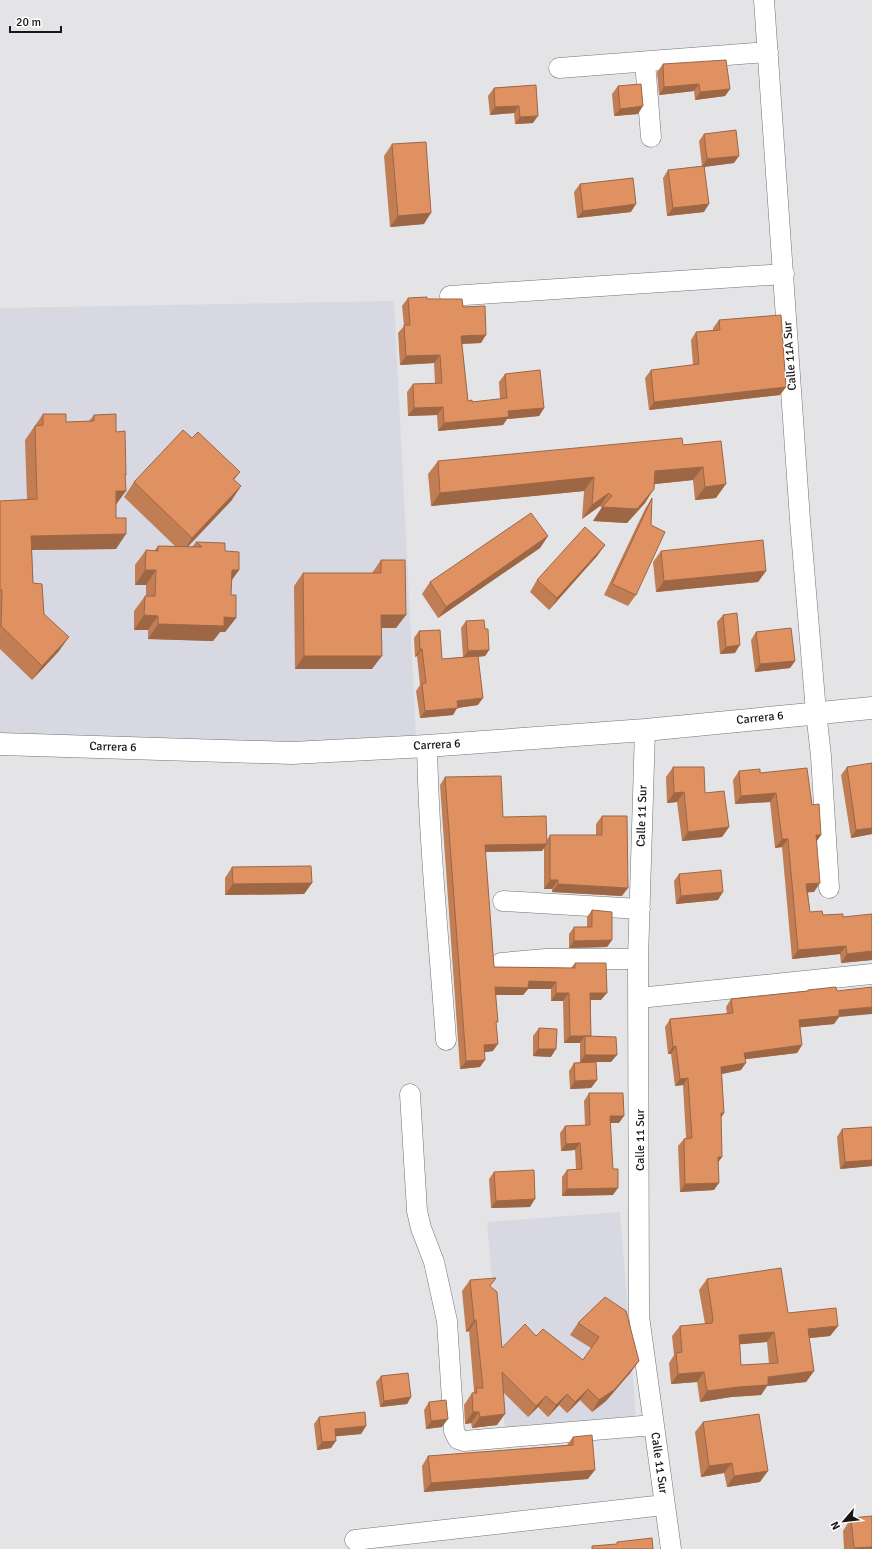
<svg xmlns="http://www.w3.org/2000/svg" width="872" height="1549" font-family="Signika,sans-serif">
<style>
.built{fill:#d7d8e1}
.lines{fill:none;stroke-linecap:round;stroke-linejoin:round}
.minor-casing{stroke:#737375;stroke-width:21}
.secondary-casing{stroke:#737375;stroke-width:23}
.minor{stroke:#fff;stroke-width:20}
.secondary{stroke:#fff;stroke-width:22}
.wall{fill:#c17d54;fill-rule:evenodd}
.shaded-wall{fill:#9d6645}
.building{fill:#e09162;stroke:#9d6645;fill-rule:evenodd}
.labels{text-anchor:middle;dominant-baseline:central;stroke-width:3;stroke-linejoin:round;paint-order:stroke}
.street-label{font-size:12px;fill:#171717;stroke:#fff}
</style>
<rect width="100%" height="100%" fill="#e4e4e6"/>
<!-- built -->
<path class="built" d="M394,301L416,738L378,741L0,746V308Z
M620,1212L636,1418L505,1428L487,1222Z"/>
<g class="lines">
<defs>
<path id="minor" d="M764,0L800,520L816,712L821,756L829,888
M645,62L651,137
M559,68L768,52
M450,296L784,274
M645,730L638,959L639,1316L671,1549
M427,746C429,844 439,942 446,1040
M503,901L640,909
M501,963L546,959H638
M639,998L872,974
M410,1094L417,1211L421,1228L434,1262L447,1321L454,1431L458,1439L464,1441L654,1425
M355,1540L664,1505"/>
<path id="secondary" d="M0,744L292,753L427,746L645,730L872,708"/>
</defs>
<!-- minor casing -->
<use href="#minor" class="minor-casing"/>
<!-- secondary casing -->
<use href="#secondary" class="secondary-casing"/>
<!-- minor -->
<use href="#minor" class="minor"/>
<!-- secondary -->
<use href="#secondary" class="secondary"/>
</g>
<!-- wall -->
<path class="wall" d="M663,64L730,89L725,96L695,100L694,91L659,95L657,72Z
M536,85L533,123L515,124L514,113L490,115L488,96L494,88Z
M618,86L638,114L614,116L612,94Z
M704,134L734,163L705,167L704,212L667,216L663,178L668,170L702,166L699,141Z
M392,144L424,224L390,227L384,156Z
M580,184L631,212L577,218L574,192Z
M408,298L427,299L463,307L481,343L462,344L468,401L472,402L500,399L499,382L505,374L544,408L539,416L507,419L503,425L438,431L437,415L408,416L407,392L413,384L435,383L434,363L400,365L398,333L404,326L402,306Z
M719,320L786,387L780,395L649,410L645,378L651,370L693,365L691,340L696,332L713,330V328Z
M43,414L66,422L89,421L94,415L116,432L126,475L116,505V549L32,550L33,583L44,614L59,651L32,680L0,649V501L27,500L25,440Z
M192,438L240,472L234,480L241,486L231,501L187,547H192L196,542L225,551L239,570L232,580L231,595L236,618L225,632H220L213,641L148,639V630H134V611L145,596H146V585H135V565L146,550L154,551L158,546H175L124,497L134,482Z
M721,441L716,498L695,500L693,480L655,484L645,503L627,523L593,521L602,508L600,506L582,519L584,491L431,506L428,474L438,461L683,445Z
M652,498L636,595L628,606L604,595L645,509Z
M548,536L540,548L438,618L422,594L430,582Z
M605,545L597,556L549,610L530,592L537,580Z
M661,551L766,571L758,582L656,592L653,562Z
M381,560L396,628H381L372,669H295L294,586L303,573H372Z
M723,615L735,653L720,654L717,622Z
M466,621L485,629L489,650L485,656L478,657V705L457,708L453,715L420,718L416,691L420,685L417,656L415,657L414,638L419,631L442,659L463,657L461,628Z
M756,632L795,661L790,668L755,672L751,640Z
M673,767L729,827L722,837L682,841L677,802L667,803L666,777Z
M847,767L872,834L851,838L841,775Z
M739,771L760,773L812,805L821,835L817,841L814,892H808L810,912L823,915L843,917L872,960L841,963L840,954L792,959L782,847L775,848L770,802L735,804L733,780Z
M445,777L503,817L547,840L550,835H596V824L602,816L622,896L552,892V889H544V848L542,851L485,852L494,967L571,968L575,963L601,1000H591V1036L611,1062H596L597,1080L591,1088L570,1089L569,1071L574,1063L591,1062H580V1043H564L563,1001H551V989H528L523,995H496V1024L493,1051L484,1052L480,1067L460,1069L440,785Z
M232,867L312,883L304,894L225,895V878Z
M679,874L718,900L676,904L674,881Z
M592,910L612,940L607,947L569,948V934L574,927H587V917Z
M808,990L839,1017L834,1024L800,1027L802,1045L797,1053L745,1059L741,1070L722,1074L724,1113L721,1118L722,1157L718,1162L714,1190L680,1192L678,1146L684,1139L686,1138L683,1085L675,1086L671,1054H668L665,1027L670,1019L727,1014L726,1007L731,999L807,992Z
M539,1028L551,1057L533,1056V1036Z
M589,1093L619,1123H610L613,1195L562,1196V1177L567,1170H576L575,1150L561,1151L560,1133L565,1126L585,1125L584,1101Z
M872,1127V1166L840,1169L837,1137L842,1129Z
M494,1172L530,1207L491,1208L489,1179Z
M707,1279L788,1313L838,1326L830,1336L809,1338L814,1371L806,1382L767,1386L761,1395L731,1397L700,1402L697,1382L671,1384L669,1363L674,1355L672,1336L680,1326L705,1324L699,1290ZM767,1342L769,1364L741,1365L740,1344Z
M470,1280L490,1286L502,1348L536,1336L583,1360L591,1348L570,1335L578,1323L605,1297L631,1372L606,1401L592,1412L580,1400L567,1413L559,1405L548,1417L538,1407L528,1417L504,1393L497,1425L472,1428L471,1423L465,1424L464,1405L472,1393H473L474,1391L469,1331L466,1332L462,1291Z
M381,1376L411,1397L407,1404L380,1407L376,1382Z
M429,1402L442,1427L426,1429L424,1410Z
M319,1417L366,1426L361,1434L336,1436L331,1448L317,1450L314,1424Z
M703,1422L760,1482L727,1487L724,1473L701,1477L695,1432Z
M573,1437L588,1479L424,1492L422,1466L428,1456L567,1445Z
M851,1518L872,1549H844L843,1531Z"/>
<!-- shaded-wall -->
<path class="shaded-wall" d="M699,84L694,91L659,95L664,87Z
M730,89L725,96L695,100L700,92Z
M519,106L514,113L490,115L495,107Z
M643,106L638,114L614,116L620,109Z
M538,116L533,123L515,124L520,117Z
M739,156L734,163L702,167L707,159Z
M636,204L631,212L577,218L583,211Z
M709,204L704,212L667,216L673,208Z
M431,213L424,224L390,227L398,216Z
M486,335L481,343L455,344L461,336Z
M440,355L434,363L400,365L406,356Z
M786,387L780,395L649,410L654,402Z
M443,407L437,415L408,416L414,408Z
M544,408L539,416L507,419L503,425L438,431L444,423L508,411Z
M703,467L693,480L646,485L655,471Z
M594,477L584,491L431,506L440,493Z
M726,484L716,498L695,500L705,487Z
M241,486L231,501L182,553L192,538Z
M654,489L645,503L627,523L593,521L602,507Z
M116,491H126L115,506Z
M609,493L600,506L582,519L592,505Z
M126,534L116,549L21,550L31,536Z
M548,536L540,548L438,618L446,607Z
M605,545L597,556L549,610L557,598Z
M145,570H156L146,585H135Z
M232,570H239L228,585Z
M766,571L758,582L656,592L664,581Z
M144,615L158,616L148,630H134Z
M381,615H406L396,628H372Z
M224,617L236,618L225,632H220L213,641L148,639L158,624Z
M69,637L59,651L32,680L42,666Z
M740,645L735,653L720,654L726,647Z
M420,649H422L417,656L415,657Z
M489,650L485,656L463,658L468,651Z
M304,656H382L372,669H295Z
M795,661L790,668L755,672L760,664Z
M483,698L478,705L457,708L453,715L420,718L425,711L457,701Z
M684,792L677,802L667,803L674,793Z
M776,793L770,802L735,804L741,796Z
M729,827L722,837L682,841L688,832Z
M872,828V834L851,838L856,830Z
M816,835H821L815,843Z
M782,839H788L782,847L775,848Z
M547,844L542,851L480,852L485,845Z
M550,880H558L552,889H544Z
M312,883L304,894L225,895L233,884Z
M820,883L814,892L800,893L806,884Z
M558,884L628,888L622,896L552,892Z
M723,892L718,900L676,904L681,896Z
M612,940L607,947L569,948L574,941Z
M846,946L840,954L792,959L798,950Z
M872,951V960L841,963L847,954Z
M529,981L556,982L551,989H528L523,995H490L495,987Z
M556,993H569L563,1001H551Z
M590,993H607L601,1000H585Z
M872,1007V1014L839,1017L834,1024L794,1028L799,1020L839,1010Z
M570,1036H591H585L580,1043H564Z
M498,1044L493,1051L479,1053L484,1045Z
M802,1045L797,1053L739,1060L744,1053Z
M676,1046L671,1054H668L673,1047Z
M538,1049H556L551,1057L533,1056Z
M585,1055H617L611,1062H580Z
M485,1060L480,1067L460,1069L466,1061Z
M746,1063L741,1070L716,1075L721,1067Z
M688,1078L683,1085L675,1086L680,1079Z
M597,1080L591,1088L570,1089L575,1081Z
M721,1113H724L719,1120Z
M610,1116H624L619,1123H605Z
M580,1143L575,1150L561,1151L566,1144Z
M718,1157H722L717,1164Z
M872,1160V1166L840,1169L845,1162Z
M719,1183L714,1190L680,1192L685,1184Z
M618,1188L613,1195L562,1196L567,1189Z
M535,1199L530,1207L491,1208L496,1201Z
M474,1320H476L469,1331L466,1332Z
M838,1326L830,1336L801,1339L808,1329Z
M774,1332L767,1342L732,1345L739,1335Z
M639,1361L631,1372L606,1401L592,1412L599,1400Z
M814,1371L806,1382L767,1386L761,1395L731,1397L700,1402L707,1391L768,1377Z
M704,1372L697,1382L671,1384L678,1374Z
M588,1389L580,1400L567,1413L575,1402Z
M567,1394L559,1405L548,1417L556,1405Z
M546,1396L538,1407L528,1417L536,1406Z
M411,1397L407,1404L380,1407L384,1401Z
M473,1412H479L471,1423L465,1424Z
M505,1414L497,1425L472,1428L480,1417Z
M448,1419L442,1427L426,1429L431,1421Z
M366,1426L361,1434L330,1437L335,1429Z
M336,1441L331,1448L317,1450L322,1442Z
M732,1463L724,1473L701,1477L709,1466Z
M595,1470L588,1479L424,1492L431,1483Z
M768,1471L760,1482L727,1487L734,1476Z
M872,1547V1549H854V1548Z"/>
<!-- building -->
<path class="building" d="M726,60L730,89L700,92L699,84L664,87L663,64Z
M641,84L643,106L620,109L618,86Z
M536,85L538,116L520,117L519,106L495,107L494,88Z
M736,130L739,156L707,159L704,134Z
M426,142L431,213L398,216L392,144Z
M704,166L709,204L673,208L668,170Z
M633,178L636,204L583,211L580,184Z
M427,297V299H462L463,307L485,306L486,335L461,336L468,401L472,400V402L507,398L505,374L540,370L544,408L508,411L509,417L444,423L443,407L414,408L413,384L442,383L440,355L406,356L404,325H410L408,298Z
M781,315L786,387L654,402L651,370L699,364L696,332L720,330L719,320Z
M43,414H66V422L94,421V415L116,414V432L125,431L126,475L125,474L126,491H116V518H126V534L31,536L33,583L42,584L44,614L69,637L42,666L1,626L2,590H0V501L37,499L35,426L43,425Z
M183,430L192,438L198,432L240,472L233,479L241,486L192,538L134,482Z
M682,438L683,445L721,441L726,484L705,487L703,467L655,471L654,489L637,509L602,507L612,496L609,493L592,505L594,477L440,493L438,461Z
M652,498L651,525L665,532L636,595L612,584Z
M531,513L548,536L446,607L430,582Z
M585,527L605,545L557,598L537,580Z
M763,540L766,571L664,581L661,551Z
M196,542L225,543V551L239,552V570H232L231,595H236V618L224,617V626L158,624V616L144,615L145,596H155L156,570H145L146,550L158,551V546L202,547Z
M381,560H405L406,615H381L382,656H304L303,573H381Z
M737,613L740,645L726,647L723,615Z
M484,620L485,629H488L489,650L468,651L466,621Z
M791,628L795,661L760,664L756,632Z
M440,630L442,659L478,656L483,698L457,701L458,708L425,711L422,684L426,683L422,649H420L419,631Z
M872,763V828L856,830L847,767Z
M673,767H704L705,793L724,791L729,827L688,832L684,792L674,793Z
M807,768L812,805L819,804L821,835H816L820,883L806,884L810,912L822,911L823,915L843,914V917L872,914V951L847,954L846,946L798,950L788,839H782L776,793L741,796L739,771L760,769V773Z
M501,776L503,817L546,816L547,844L485,845L494,967L575,968V963H606L607,993H590L591,1036H570L569,993H556V982L529,981L528,988L495,987L498,1022H496L498,1044L484,1045L485,1060L466,1061L445,777Z
M602,816H627L628,888L558,884V880H550V835H602Z
M311,866L312,883L233,884L232,867Z
M721,870L723,892L681,896L679,874Z
M592,910L612,912V940L574,941V927H592Z
M836,987L837,991L872,987V1007L839,1010V1016L799,1020L802,1045L744,1053L746,1063L721,1067L724,1113H721L722,1157H718L719,1183L685,1184L684,1139L692,1138L688,1078L680,1079L676,1046L673,1047L670,1019L733,1013L731,999L808,991V990Z
M539,1028L557,1029L556,1049H538Z
M585,1036L616,1037L617,1055H585Z
M596,1062L597,1080L575,1081L574,1063Z
M589,1093H623L624,1116H610L613,1169H618V1188L567,1189V1170L582,1169L580,1143L566,1144L565,1126L590,1125Z
M872,1127V1160L845,1162L842,1129Z
M534,1170L535,1199L496,1201L494,1172Z
M781,1268L788,1313L836,1308L838,1326L808,1329L814,1371L768,1377V1385L738,1387L707,1391L704,1372L678,1374L676,1353L682,1352L680,1326L712,1323L713,1319L707,1279ZM774,1332L778,1363L741,1365L739,1335Z
M496,1278L490,1286L497,1292L502,1348L525,1324L536,1336L543,1329L583,1360L599,1337L578,1323L605,1297L626,1311L639,1361L614,1390L599,1400L588,1389L575,1402L567,1394L556,1405L546,1396L536,1406L502,1372L505,1414L480,1417L479,1412H473L472,1393H477L476,1388H483L476,1320H474L470,1280Z
M408,1373L411,1397L384,1401L381,1376Z
M446,1400L448,1419L431,1421L429,1402Z
M365,1412L366,1426L335,1429L336,1441L322,1442L319,1417Z
M759,1414L768,1471L734,1476L732,1463L709,1466L703,1422Z
M592,1435L595,1470L431,1483L428,1456L573,1445V1437Z
M872,1516V1547L854,1548L851,1518Z
M652,1538L653,1549H592V1546L617,1544V1542Z"/>
<g class="labels">
<!-- street labels -->
<g class="street-label">
<text transform="translate(790 356) rotate(-94)">Calle 11A Sur</text>
<text transform="translate(760 718) rotate(-6)">Carrera 6</text>
<text transform="translate(437 745) rotate(-3)">Carrera 6</text>
<text transform="translate(113 747) rotate(2)">Carrera 6</text>
<text transform="translate(642 816) rotate(-88)">Calle 11 Sur</text>
<text transform="translate(640 1140) rotate(-90)">Calle 11 Sur</text>
<text transform="translate(659 1463) rotate(82)">Calle 11 Sur</text>
</g>
</g>
<!-- north arrow -->
<g transform="translate(844 1521) rotate(242)" stroke="#ffffff" stroke-width="3" paint-order="stroke">
<path d="M0-3L7 15L0 10L-7 15Z" fill="#171717"/>
<text y="-6" font-size="11" font-weight="bold" text-anchor="middle" fill="#171717">N</text>
</g>
<!-- scale -->
<path d="M10 26v6h51v-6" fill="none" stroke="#171717" stroke-width="2"/>
<text x="16" y="26" font-size="12" fill="#171717" stroke="#ffffff" stroke-width="3" paint-order="stroke">20 m</text>
</svg>
